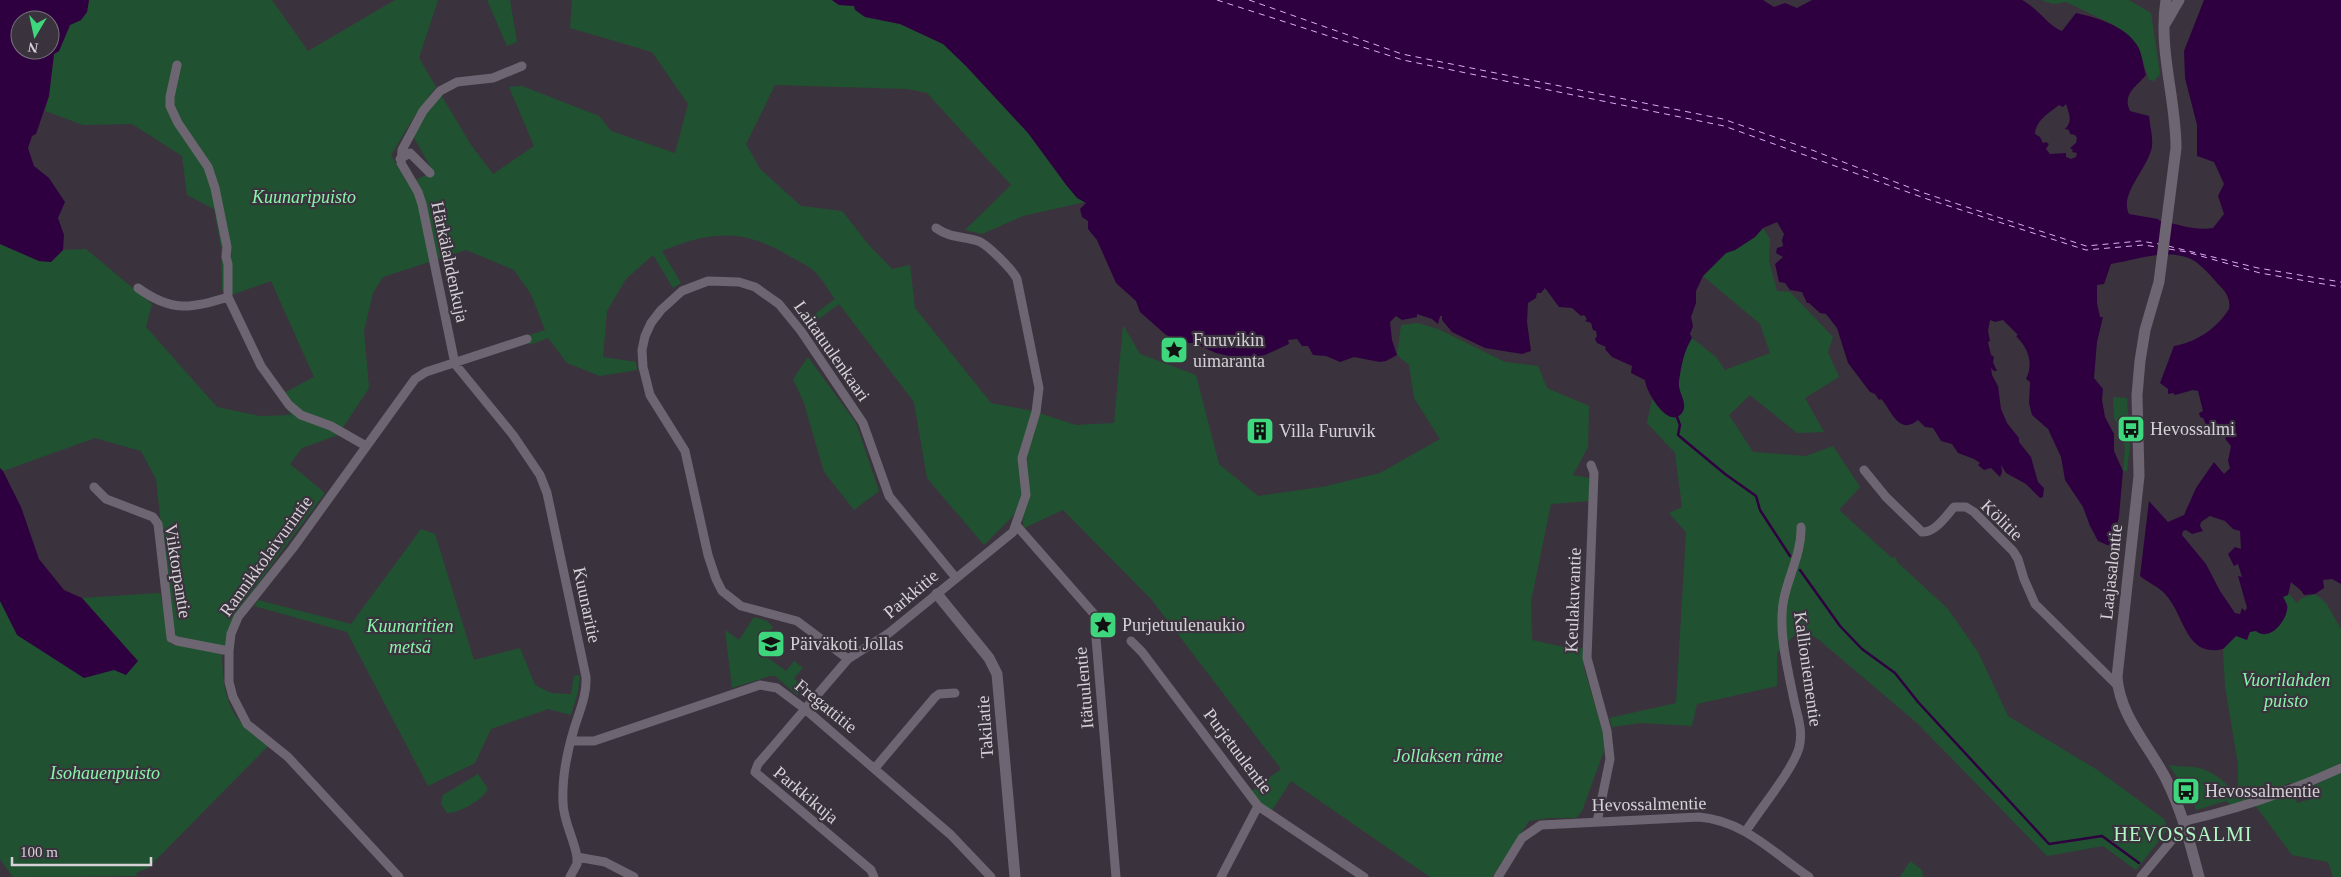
<svg xmlns="http://www.w3.org/2000/svg" width="2341" height="877" font-family="'Times New Roman',serif">
<style>
.green{fill:#205232}
.water{fill:#2e003f;fill-rule:evenodd}
.lines{fill:none;stroke-linecap:round;stroke-linejoin:round}
.stream{stroke:#2e003f;stroke-width:2.5}
.ferry{stroke:#e0adf8;stroke-width:1;stroke-dasharray:6 5;stroke-linecap:butt}
.street{stroke:#6d6571;stroke-width:9}
.secondary{stroke:#6d6571;stroke-width:11}
.labels{text-anchor:middle;dominant-baseline:central;stroke-width:4.5;stroke-linejoin:round;paint-order:stroke}
.park-label{font-size:18px;font-style:italic;fill:#88f5aa;stroke:#3a333d}
.street-label{font-size:18px;fill:#d6d2d8;stroke:#3a333d}
.poi-label{font-size:18px;fill:#d6d2d8;stroke:#3a333d;text-anchor:start}
.quarter-label{font-size:20px;letter-spacing:1px;fill:#b0f7c4;stroke:#3a333d}
</style>
<rect width="100%" height="100%" fill="#3a333d"/>
<!-- green -->
<path class="green" d="M89,0H272L308,51L395,0H438L419,58L436,87L414,117L391,155L408,184L430,173V166L413,136L426,113L441,95L471,145L493,174L534,146L509,87L522,86L599,116L611,131L675,153L688,104L652,52L570,28L572,0H832L839,5L854,6L865,17L900,24L943,44L966,66L1028,133L1067,186L1085,202L1023,216L982,234L965,230L1011,185L927,93L908,89L775,85L746,144L760,169L801,206L842,211L868,244L892,269L910,265L915,308L991,403L1033,411L1022,443V494L1014,515L984,545L927,478L914,402L839,304L806,328L803,323L835,299C828,290 822,278 814,271C807,265 798,261 791,257C744,228 711,231 662,251L681,283L673,288L653,255L626,279L607,311L603,357L636,362L637,370L600,376L567,363L548,338L529,345L526,336L545,330L531,294L514,270L466,250L383,277L373,293L364,331L369,388L338,435L302,448L290,464L325,493L237,612L225,647L177,638L173,633L156,479L141,451L95,438L3,471L0,468V244L39,261L51,262L63,250L86,249L152,304L146,327L217,407L260,416L291,415L278,396L314,377L271,281L231,295L222,290L221,248L214,209L187,195L182,156L132,124L83,125L45,111L49,96L54,54L59,51L70,25L81,20L87,12Z
M487,0H510L517,42L507,46Z
M2041,0H2129L2151,13L2160,74L2154,81L2149,80L2138,46L2112,24L2066,2L2053,4Z
M1763,228L1770,239L1769,261L1777,291L1790,292L1833,337L1828,352L1839,377L1805,398L1824,432L1797,433L1750,395L1729,415L1753,452L1806,456L1833,446L1860,487L1839,510L1892,558L1896,557L1897,562L1948,609L1978,652L2008,716L2099,771L2164,819L2168,829L2136,870L2103,846L2047,856L1917,723L1818,639L1800,629L1777,653V686L1697,704L1692,726L1641,723L1612,727L1609,718L1676,703L1686,532L1669,513L1682,507L1675,453L1647,423L1652,399C1660,409 1664,417 1677,417L1684,407L1679,388V380L1685,348L1692,338L1716,357L1725,370L1770,353L1760,324L1703,276L1726,253L1735,250L1755,237Z
M1418,323L1438,329L1505,362L1538,366L1547,388L1589,406L1588,447L1573,475L1589,478V501L1551,504L1531,601L1532,640L1573,649L1584,648V668L1602,729L1605,748L1582,811L1576,818H1550L1529,821L1492,877H1430L1291,781L1269,815L1249,793L1281,769L1151,599L1063,510L1024,528C1016,490 1028,449 1039,413L1076,425L1114,423L1123,325L1140,354L1196,375L1219,464L1258,496L1322,487L1380,473L1440,439L1414,398L1409,365L1397,355L1401,325Z
M808,357L856,423L879,491L854,510L824,472L804,403L793,379Z
M2113,397L2127,398L2130,446L2127,471H2123L2125,448L2120,426L2114,419Z
M421,529L435,534L474,660L520,648L535,685L551,693L571,694L574,676L580,675L578,692L571,715L548,709L491,729L475,763L428,786L347,632L254,606L258,600L351,624Z
M0,580L111,631L82,598L160,593L170,644L222,653C223,699 229,719 268,746L148,868L136,873L137,876L13,877L0,859Z
M2288,593L2297,603L2302,598L2315,594L2326,603L2341,629V763L2301,783H2289L2274,791L2232,806L2226,801L2196,810L2189,789L2182,785L2169,765C2178,767 2184,766 2193,767C2207,768 2221,778 2229,787L2238,786V765L2225,686L2223,649C2228,645 2233,638 2238,635C2252,628 2284,628 2288,607L2283,597Z
M754,617L767,621L773,627L771,630L780,638L774,645L784,653L779,659L772,653L768,658L786,671L794,661L803,668L794,678L803,688L797,695L775,676H770L732,688L725,630L739,640Z
M2341,772V877H2333L2328,862L2292,855L2255,805L2294,792L2297,803L2314,798L2311,787Z
M478,774L488,789C482,800 460,813 447,813L441,804L443,795Z
M1910,861L1922,870L1923,877H1900Z"/>
<!-- water -->
<path class="water" d="M0,0H89L87,12L81,20L70,25L59,51L54,54L49,96L36,134L32,136L28,148L34,166L49,178L65,202L58,218L64,235L63,250L51,262L39,261L0,244ZM20,20H50V50H20Z
M832,0H1763L1774,7L1785,3L1797,8L1812,0H2022C2039,9 2048,26 2062,31L2076,13C2097,18 2124,25 2137,45C2142,52 2143,66 2146,75C2136,87 2122,94 2130,111L2149,116C2150,125 2153,137 2152,147C2147,170 2119,194 2129,214L2158,219L2160,221C2180,224 2192,231 2213,228L2224,214L2218,196L2224,184L2214,162L2197,156V125L2185,78L2184,51L2204,0H2341V584L2332,579L2323,580L2324,588L2315,594L2304,595C2301,589 2295,586 2291,582L2288,595L2283,597C2285,601 2288,605 2287,609C2286,622 2269,642 2256,631L2250,632L2247,640L2236,636L2223,649C2185,658 2185,615 2165,594C2159,587 2147,582 2140,576L2149,501L2168,522L2184,515L2196,488L2214,462L2224,474L2230,468L2228,461L2231,446L2226,440L2222,424L2217,434L2212,437L2203,418L2200,417L2199,413L2203,411L2198,391L2193,390L2175,395L2173,393L2168,394V389L2160,383L2174,346C2197,342 2217,328 2229,309C2231,297 2224,290 2217,283C2212,277 2204,268 2196,262C2173,246 2136,260 2111,264L2104,284L2097,285V303L2100,317H2103L2097,342L2094,378L2103,389L2102,400L2105,417L2114,434V451L2123,471L2119,516L2113,545H2107L2098,541L2090,526L2083,507L2065,480L2061,457L2048,429L2032,415L2029,403L2030,382L2026,379C2034,363 2028,348 2016,336L2018,335L2003,320L1995,322L1990,320L1988,331L1990,341L1988,342L1991,355L1994,357L1993,362L1997,371H1994L1991,368L1992,375L1998,386L2001,409L2007,423L2019,438V442L2031,457L2038,482L2044,488L2043,497L2040,498L2026,484L2006,473L2001,465L2002,472L2000,477L1991,468L1984,470L1978,465L1980,463L1974,459L1958,453L1952,444L1941,441L1933,428L1925,427L1918,420C1898,437 1890,407 1881,399L1879,400L1875,394L1870,392L1848,363L1837,328L1826,314L1820,313L1809,303H1807L1802,292L1790,290L1785,283L1779,282L1775,264L1783,257L1776,253L1777,248L1783,246L1782,240L1784,234L1777,222L1763,228L1755,237L1735,250L1726,253L1703,276L1696,291V303L1691,317L1693,326L1690,334L1692,338C1684,351 1681,366 1679,381C1677,393 1690,404 1681,414C1668,429 1645,390 1645,380L1631,373L1632,366L1612,357L1605,349L1606,347L1597,343L1595,339L1597,336L1596,331L1593,330L1591,323L1585,321L1587,319L1584,315L1581,316L1572,308L1559,307L1545,288L1541,293H1537L1536,298L1528,303L1527,322L1531,351L1522,354L1485,348L1452,332L1442,320V316H1440L1438,324L1432,319L1417,314V317L1402,320L1396,316L1390,322L1392,340L1397,355L1386,361L1380,362L1354,357L1340,362L1326,356L1313,355L1308,346H1302L1297,339L1288,340L1289,344L1265,355L1241,359L1216,353L1194,343H1187L1166,335L1140,312L1136,301L1116,283L1097,240L1088,229V221L1082,217L1080,209L1086,203L1077,198L1067,186L1028,133L966,66L943,44L900,24L865,17L855,10L854,6L839,5ZM2066,104C2069,114 2073,121 2065,129L2069,130L2070,134L2075,135L2077,138L2076,143L2070,148L2073,150L2072,152L2077,153L2076,157L2071,159L2066,157V153L2050,154L2046,149L2049,144L2046,142L2043,143L2040,137L2035,134C2036,120 2049,113 2059,105L2063,107ZM2210,516L2225,521L2233,529L2240,531L2241,549L2235,547L2228,554L2234,566L2238,564L2242,577L2238,576L2247,608L2245,611L2242,608L2240,614L2235,613L2220,591L2206,564L2182,535L2183,531L2186,530L2192,534L2203,531L2200,526L2201,522Z
M0,468L3,471L21,507L39,559L64,590L82,598L138,661L126,675L114,670L84,678L17,635L0,601Z"/>
<g class="lines">
<!-- stream -->
<path class="stream" d="M1677,417L1680,425L1678,435L1725,474L1756,496L1760,510L1790,556
M1800,570L1840,626L1862,649L1895,673L1918,702L2049,844L2102,836L2139,863"/>
<!-- ferry -->
<path class="ferry" d="M1217,0L1403,60L1724,126L1927,199L2086,250L2143,245L2157,247
M1249,0L1402,54L1723,119L1812,150L1924,193L2086,246L2140,241L2159,244
M2168,246L2258,268L2341,282
M2169,249L2187,252L2260,273L2341,287"/>
<!-- street -->
<path class="street" d="M177,65L170,97V106L178,123L208,167L215,188L227,247L226,257L228,264V297L261,366L289,405L301,415L331,426L366,446
M522,66L493,78L457,82L440,91L423,111L402,150L401,163L418,192L422,204L455,364L513,435L540,475L547,493L586,677C587,696 579,712 574,729C567,752 562,778 563,802C563,821 574,838 577,857V864L570,877
M400,159L410,153L430,173
M138,288C171,312 191,309 228,297
M1591,465L1594,473L1587,658L1607,731L1610,759L1597,822
M1864,470L1886,497L1922,532C1935,533 1946,516 1954,507H1966L1974,512L2013,551L2018,559L2024,579L2035,604L2118,686
M94,487L106,499L153,517L158,524L171,638L177,641L229,651
M1016,525L1094,614L1116,877
M1131,641L1142,652L1258,806L1364,877
M848,659L797,621L741,606L722,591L716,579L708,555L685,451L650,395L643,367L642,350L645,336L651,323L661,310L682,291L708,281L739,282L755,287L779,304L801,331L863,423L889,496L956,578
M571,741H594L760,685L777,688L805,709L951,835L991,877
M875,768L935,697L939,694L955,693
M2185,821C2238,809 2291,791 2341,768
M1746,831C1760,809 1792,771 1799,748C1804,729 1796,713 1793,695C1788,670 1781,642 1782,616C1782,585 1802,558 1801,527
M577,857L605,862L634,877
M399,877L288,757L247,724L233,697L229,682V651L231,634L238,617L293,548L415,379L426,372L527,339
M874,877L871,870L755,772L758,764L848,659L889,633L1013,532L1026,495L1022,458L1036,412L1039,388L1017,279C1013,270 987,244 978,241C962,236 950,238 936,228
M1221,877L1258,806
M1498,877L1522,838L1541,825L1699,817C1745,821 1773,853 1809,877
M2141,877L2171,841L2187,829"/>
<!-- secondary -->
<path class="secondary" d="M2166,0C2158,50 2176,98 2176,148L2159,282L2145,330L2140,361L2137,395L2139,476L2117,677C2120,717 2149,745 2166,779C2182,811 2190,843 2199,877
M2165,24L2179,0
M937,594L989,658L997,674L1015,877"/>
</g>
<!-- icons -->
<defs>
<symbol id="sight-square" viewBox="-11 -11 22 22"><rect x="-9" y="-9" width="18" height="18" rx="4" fill="#3fd77d" stroke="#3a333d"/><path d="M0-6L1.8-2.2L6-1.7L2.9 1.2L3.7 5.4L0 3.3L-3.7 5.4L-2.9 1.2L-6-1.7L-1.8-2.2Z" fill="#111"/></symbol>
<symbol id="bus-square" viewBox="-11 -11 22 22"><rect x="-9" y="-9" width="18" height="18" rx="4" fill="#3fd77d" stroke="#3a333d"/><path d="M-5-6H5V4H4V6H2V4H-2V6H-4V4H-5ZM-3.5-4V0h7V-4ZM-3.5 1.2v1.5H-2V1.2ZM2 1.2v1.5H3.5V1.2Z" fill="#111"/></symbol>
<symbol id="building-square" viewBox="-11 -11 22 22"><rect x="-9" y="-9" width="18" height="18" rx="4" fill="#3fd77d" stroke="#3a333d"/><path d="M-4-6H4V6H1V3H-1V6H-4ZM-2.5-4.3h1.7v1.8h-1.7ZM.8-4.3h1.7v1.8H.8ZM-2.5-1h1.7V.8h-1.7ZM.8-1h1.7V.8H.8Z" fill="#111"/></symbol>
<symbol id="school-square" viewBox="-11 -11 22 22"><rect x="-9" y="-9" width="18" height="18" rx="4" fill="#3fd77d" stroke="#3a333d"/><path d="M0-5L7-2L0 1L-7-2ZM-4 1L0 2.5L4 1V4Q0 6-4 4Z" fill="#111"/></symbol>
</defs>
<g fill-rule="evenodd">
<use href="#sight-square" x="1158" y="334" width="32" height="32"/>
<use href="#bus-square" x="2115" y="413" width="32" height="32"/>
<use href="#building-square" x="1244" y="415" width="32" height="32"/>
<use href="#sight-square" x="1087" y="609" width="32" height="32"/>
<use href="#school-square" x="755" y="628" width="32" height="32"/>
<use href="#bus-square" x="2170" y="775" width="32" height="32"/>
</g>
<g class="labels">
<!-- park labels -->
<g class="park-label">
<text x="304" y="197">Kuunaripuisto</text>
<text x="410" y="626">Kuunaritien<tspan x="410" dy="21">metsä</tspan></text>
<text x="2286" y="680">Vuorilahden<tspan x="2286" dy="21">puisto</tspan></text>
<text x="1448" y="756">Jollaksen räme</text>
<text x="105" y="773">Isohauenpuisto</text>
</g>
<!-- street labels -->
<g class="street-label">
<text transform="translate(450 262) rotate(78)">Härkälahdenkuja</text>
<text transform="translate(832 351) rotate(55)">Laitatuulenkaari</text>
<text transform="translate(2002 520) rotate(44)">Kölitie</text>
<text transform="translate(266 556) rotate(-54)">Rannikkolaivurintie</text>
<text transform="translate(178 571) rotate(81)">Viiktorpantie</text>
<text transform="translate(2111 572) rotate(-84)">Laajasalontie</text>
<text transform="translate(911 594) rotate(-40)">Parkkitie</text>
<text transform="translate(1573 600) rotate(-88)">Keulakuvantie</text>
<text transform="translate(587 605) rotate(78)">Kuunaritie</text>
<text transform="translate(1808 669) rotate(82)">Kallioniementie</text>
<text transform="translate(1084 688) rotate(-95)">Itätuulentie</text>
<text transform="translate(826 706) rotate(39)">Fregattitie</text>
<text transform="translate(985 727) rotate(-94)">Takilatie</text>
<text transform="translate(1238 751) rotate(53)">Purjetuulentie</text>
<text transform="translate(806 795) rotate(40)">Parkkikuja</text>
<text transform="translate(1649 804) rotate(-1)">Hevossalmentie</text>
</g>
<!-- poi labels -->
<g class="poi-label">
<text x="1193" y="340">Furuvikin<tspan x="1193" dy="21">uimaranta</tspan></text>
<text x="2150" y="429">Hevossalmi</text>
<text x="1279" y="431">Villa Furuvik</text>
<text x="1122" y="625">Purjetuulenaukio</text>
<text x="790" y="644">Päiväkoti Jollas</text>
<text x="2205" y="791">Hevossalmentie</text>
</g>
<!-- quarter labels -->
<g class="quarter-label">
<text x="2183" y="834">HEVOSSALMI</text>
</g>
</g>
<!-- north arrow -->
<g transform="translate(35 35) rotate(189)"><circle r="24" fill="#3a333d" stroke="#78737b"/>
<path d="M0-4L9 19L0 12L-9 19Z" fill="#3fd77d"/>
<text y="-8" font-size="14" font-weight="bold" text-anchor="middle" fill="#d6d2d8">N</text>
</g>
<!-- scale -->
<path d="M12 857v8h139v-8" fill="none" stroke="#d6d2d8" stroke-width="2.5"/>
<text x="20" y="857" font-size="15" fill="#d6d2d8" stroke="#3a333d" stroke-width="4" paint-order="stroke">100 m</text>
</svg>
